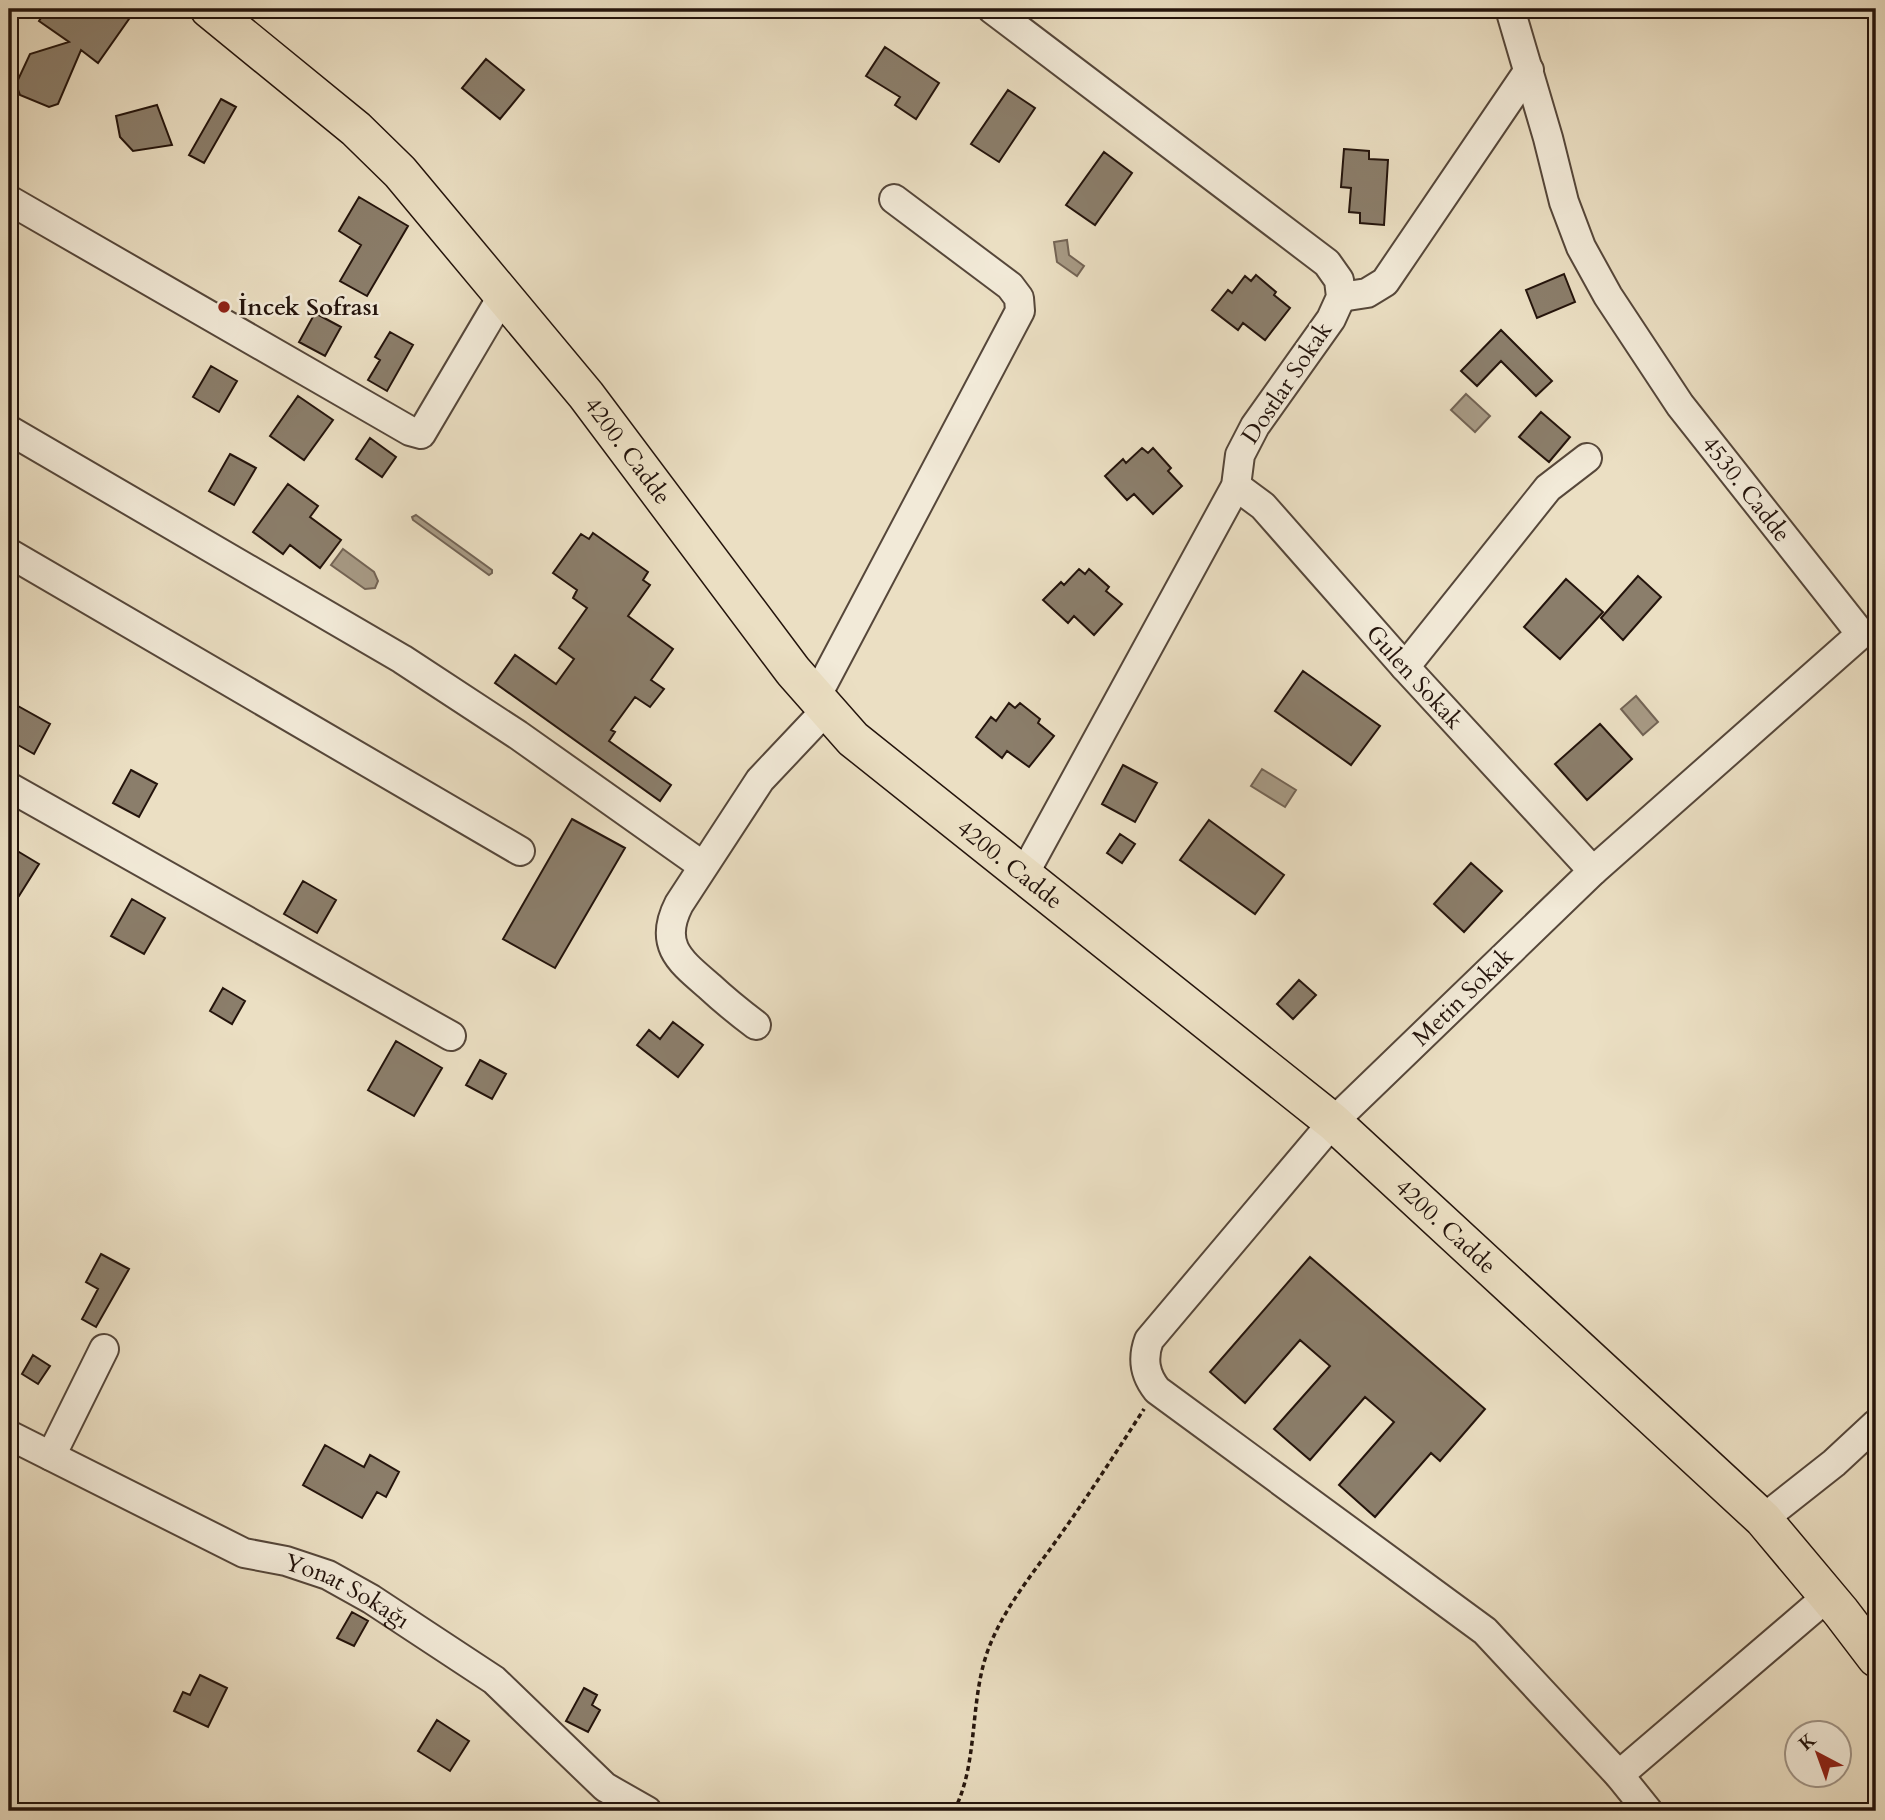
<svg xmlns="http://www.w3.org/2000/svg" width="1885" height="1820" font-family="Cardo,serif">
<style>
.water{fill:#a79a85;stroke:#736455;stroke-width:2}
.building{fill:#8b7e6b;stroke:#24140c;stroke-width:2}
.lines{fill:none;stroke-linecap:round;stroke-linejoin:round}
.minor-casing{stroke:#56473a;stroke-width:32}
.major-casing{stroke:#24140c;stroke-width:40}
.path{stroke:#24140c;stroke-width:3.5;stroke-dasharray:5 3.5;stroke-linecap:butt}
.minor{stroke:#f2ead8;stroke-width:28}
.major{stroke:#ebdfc3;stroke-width:37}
.poi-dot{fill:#8f2418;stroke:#f2ead8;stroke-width:2.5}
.labels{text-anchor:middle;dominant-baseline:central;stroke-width:5;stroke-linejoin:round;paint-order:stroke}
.poi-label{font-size:24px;font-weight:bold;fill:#24140c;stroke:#f2ead8;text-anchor:start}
.street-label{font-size:24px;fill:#24140c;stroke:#f2ead8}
</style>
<rect width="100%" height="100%" fill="#ebdfc3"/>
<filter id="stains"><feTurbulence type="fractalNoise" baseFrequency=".00286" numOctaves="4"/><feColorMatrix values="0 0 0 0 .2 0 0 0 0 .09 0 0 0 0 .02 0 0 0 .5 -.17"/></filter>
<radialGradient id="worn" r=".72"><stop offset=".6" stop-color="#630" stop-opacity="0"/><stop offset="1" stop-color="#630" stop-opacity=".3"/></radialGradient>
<!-- water -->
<path class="water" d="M1067,240L1069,255L1084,266L1077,276L1057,262L1054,242Z
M1466,394L1490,416L1475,432L1451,410Z
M416,515L492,570V573L489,575L413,520L412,517Z
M343,549L374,572L378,581L375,588L365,589L331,565Z
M1636,696L1658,722L1643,735L1621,709Z
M1262,769L1296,790L1285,807L1251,786Z"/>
<!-- building -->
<path class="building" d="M47,9H136L98,63L81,50L58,104L49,107L20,95L16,84L30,54L69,42L39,21Z
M885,47L939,83L916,119L895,105L900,97L866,76Z
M486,59L524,90L500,119L462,88Z
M1008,90L1035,108L999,162L971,144Z
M221,99L236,107L204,163L189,155Z
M157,105L172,145L133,151L120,137L116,116Z
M1344,149L1369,151V159L1388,160L1384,225L1360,223V213L1349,212L1351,188L1341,187Z
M1104,152L1132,173L1095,225L1066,205Z
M359,197L408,226L367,296L340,281L361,245L339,231Z
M1564,274L1575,302L1537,318L1526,290Z
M1256,275L1276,292L1274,295L1290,308L1265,340L1243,323L1238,330L1212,310L1228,290L1232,293L1245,276L1251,281Z
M315,313L341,327L325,356L299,342Z
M1501,330L1552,381L1536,396L1501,361L1477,386L1461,371Z
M390,332L413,345L387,391L368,380L380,360L375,357Z
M211,366L237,381L219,412L193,397Z
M298,396L333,420L304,460L270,436Z
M1541,412L1570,437L1549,462L1519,437Z
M370,438L396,457L382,477L356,459Z
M1142,448L1148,453L1153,448L1171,468L1168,471L1182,486L1153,514L1134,494L1127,500L1105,476L1123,459L1126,463Z
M230,454L256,468L234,505L209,491Z
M288,484L318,506L310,517L341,540L320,568L290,545L283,554L253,532Z
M593,533L648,572L643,580L650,585L628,616L673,649L651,680L664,689L650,707L635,697L611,730L615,732L609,741L671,785L660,801L495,683L515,655L556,684L574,659L559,648L587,608L573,598L577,590L553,573L581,534L589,539Z
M1079,569L1085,574L1089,569L1109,587L1106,591L1122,604L1094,635L1074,616L1068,623L1043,600L1061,582L1064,585Z
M1638,576L1661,597L1623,640L1601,618Z
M1566,579L1603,612L1560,659L1524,627Z
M1303,671L1380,726L1351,765L1275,711Z
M9,701L50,724L34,754L9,740Z
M1009,703L1015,708L1020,703L1040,719L1038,723L1054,736L1029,767L1007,751L1002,758L976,737L991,717L996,721Z
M1600,724L1632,759L1587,800L1555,764Z
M1123,765L1157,783L1135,822L1102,804Z
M131,770L157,784L139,817L113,803Z
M572,819L625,848L555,968L503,939Z
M1209,820L1284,875L1255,914L1180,860Z
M1120,834L1135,844L1122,863L1107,853Z
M9,846L39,864L19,896L9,890Z
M1471,863L1502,891L1464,932L1434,904Z
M303,881L336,900L317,933L284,914Z
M132,899L165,918L144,954L111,936Z
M1299,980L1316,995L1293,1019L1277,1004Z
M223,988L245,1001L232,1024L210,1011Z
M673,1022L703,1045L678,1077L637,1045L649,1030L660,1039Z
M396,1041L442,1068L414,1116L368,1090Z
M480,1060L506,1074L492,1099L466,1085Z
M101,1254L129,1269L96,1327L82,1319L98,1289L86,1282Z
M1310,1257L1485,1409L1440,1461L1431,1453L1375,1517L1339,1485L1394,1422L1365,1397L1310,1460L1274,1429L1330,1366L1300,1340L1245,1403L1210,1372Z
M33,1355L50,1366L38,1384L22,1374Z
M325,1445L364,1467L370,1455L399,1472L386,1497L377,1492L362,1518L303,1485Z
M352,1612L368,1621L354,1646L337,1638Z
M200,1675L227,1688L208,1727L174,1711L183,1692L190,1695Z
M584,1688L597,1695L592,1705L600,1710L588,1732L566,1721Z
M437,1720L469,1741L450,1771L418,1751Z"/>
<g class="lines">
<defs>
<g id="minor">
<path d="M992,9L1327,263L1339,280L1341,297L1331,319L1255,426L1240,455L1236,486L1024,874"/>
<path id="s1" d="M1510,9L1548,138L1564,202L1581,247L1608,296L1680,405L1861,634L1593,871L1333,1122L1149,1340C1142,1359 1145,1375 1157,1390L1485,1631L1619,1775L1648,1811"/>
<path d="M9,200L410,431L421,434L503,295"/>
<path d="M1341,297L1367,293L1385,282L1529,70"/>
<path d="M9,430L402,659L518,735L703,866"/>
<path id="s2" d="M1236,486L1263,506L1405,667L1593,871"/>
<path d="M9,553L520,851"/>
<path d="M1405,667L1548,488L1587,458"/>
<path d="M816,697L1020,311L1019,298L1010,286L894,199"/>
<path d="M9,787L451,1036"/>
<path d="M756,1025C740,1013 724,1000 709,986C680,961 658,945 679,904L760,780L827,709"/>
<path id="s3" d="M9,1435L244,1553L286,1561L328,1575L371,1599L494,1680L605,1787L647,1811"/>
<path d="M51,1456L104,1349"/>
<path d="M1763,1519L1834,1463L1876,1424"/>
<path d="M1619,1775L1828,1596"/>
</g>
<g id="major">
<path id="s4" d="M209,9L356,129L400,172L586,395L793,671L853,739L1333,1122L1763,1519L1841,1612L1876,1658"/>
</g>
</defs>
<!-- minor casing -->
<use href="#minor" class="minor-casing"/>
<!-- major casing -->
<use href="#major" class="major-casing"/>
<!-- path -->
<path class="path" d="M954,1811C979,1762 969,1702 988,1650C1004,1607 1035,1571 1061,1534C1090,1493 1117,1451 1144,1409"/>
<!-- minor -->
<use href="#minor" class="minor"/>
<!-- major -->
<use href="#major" class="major"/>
</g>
<!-- markers -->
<circle class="poi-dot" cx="224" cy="307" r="7"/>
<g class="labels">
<!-- poi labels -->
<g class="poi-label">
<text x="238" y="307">İncek Sofrası</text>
</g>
<!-- street labels -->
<g class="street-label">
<text transform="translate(1287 383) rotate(-56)">Dostlar Sokak</text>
<text stroke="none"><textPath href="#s4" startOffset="611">4200. Cadde</textPath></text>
<text stroke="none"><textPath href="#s1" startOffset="542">4530. Cadde</textPath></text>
<text stroke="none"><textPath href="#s2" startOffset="262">Gulen Sokak</textPath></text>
<text stroke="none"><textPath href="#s4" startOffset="1178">4200. Cadde</textPath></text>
<text transform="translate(1463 997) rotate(-44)">Metin Sokak</text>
<text stroke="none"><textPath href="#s4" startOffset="1745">4200. Cadde</textPath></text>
<text stroke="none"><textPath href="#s3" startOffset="374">Yonat Sokağı</textPath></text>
</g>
</g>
<!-- margin -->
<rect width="1885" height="1820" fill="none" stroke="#ebdfc3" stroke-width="35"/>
<rect x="10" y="10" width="1864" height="1799" fill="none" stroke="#24140c" stroke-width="3.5"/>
<rect x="18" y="18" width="1850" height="1785" fill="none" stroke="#24140c" stroke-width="2"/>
<!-- north arrow -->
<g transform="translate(1818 1754) rotate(319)"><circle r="33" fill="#f2ead8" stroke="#a09486" stroke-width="2"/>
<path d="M0-5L12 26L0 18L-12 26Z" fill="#8f2418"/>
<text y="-10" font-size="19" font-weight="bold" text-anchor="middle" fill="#24140c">K</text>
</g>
<rect width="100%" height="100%" filter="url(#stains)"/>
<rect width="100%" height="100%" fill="url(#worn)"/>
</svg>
